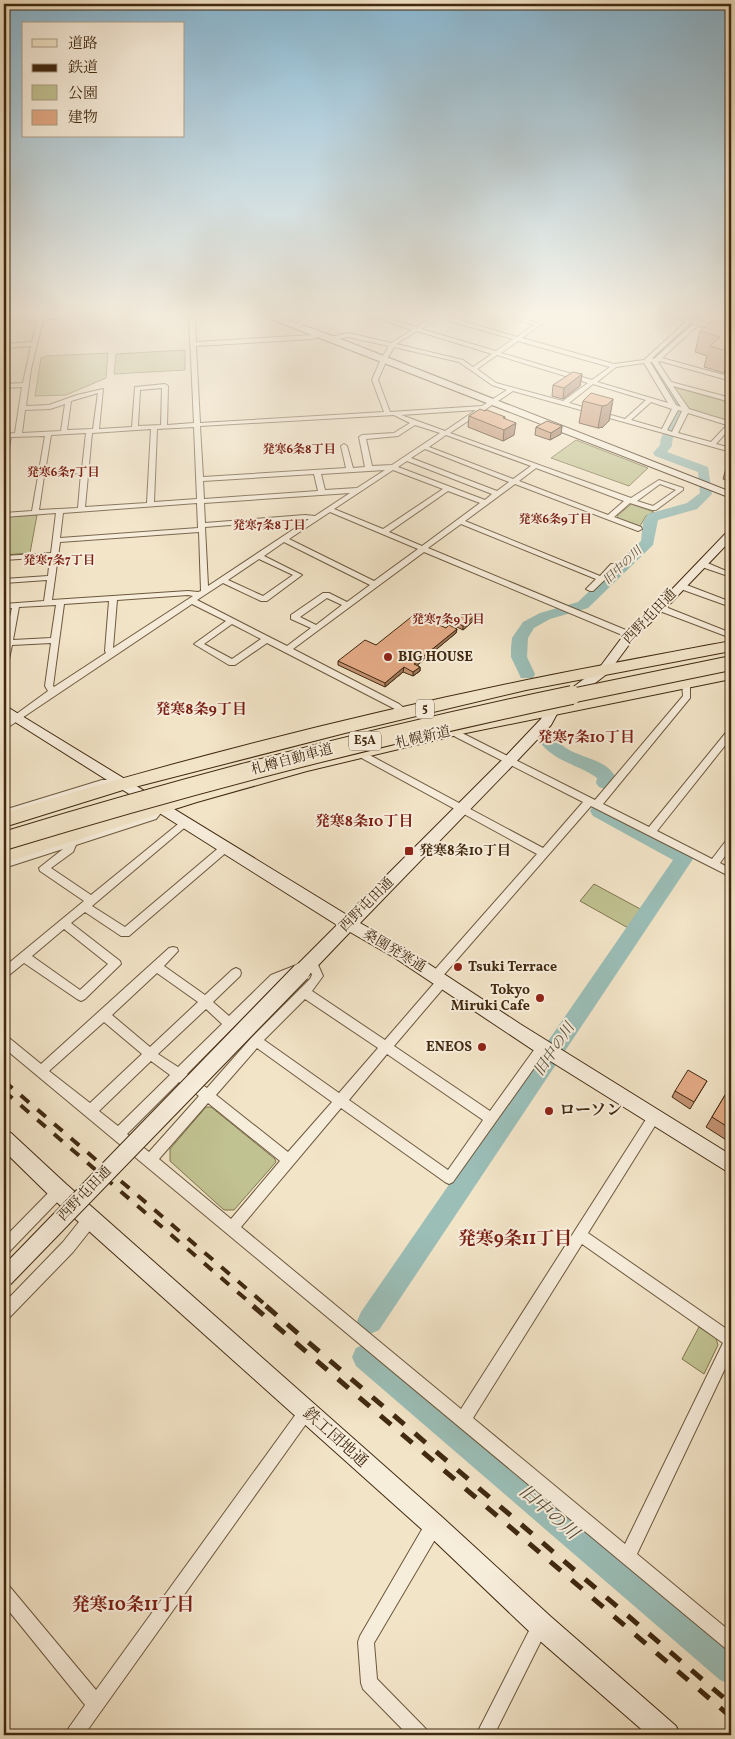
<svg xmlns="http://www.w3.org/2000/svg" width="735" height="1739" font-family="Vollkorn,'Noto Serif JP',serif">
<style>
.green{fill:#c1c291;stroke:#807650}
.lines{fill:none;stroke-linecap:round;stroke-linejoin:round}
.river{fill:#9bbeb7;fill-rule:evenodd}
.street-casing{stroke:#6c583e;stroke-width:2}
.secondary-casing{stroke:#402910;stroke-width:2}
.primary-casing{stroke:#402910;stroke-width:2}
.highway-casing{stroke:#402910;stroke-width:2}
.street{fill:#f7eddb;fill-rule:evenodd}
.secondary{fill:#f7eddb;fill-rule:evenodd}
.primary{fill:#f2e4c7;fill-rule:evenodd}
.highway{fill:#f2e4c7;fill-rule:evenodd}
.rail-far1{stroke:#402910;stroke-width:4;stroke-dasharray:11 11;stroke-linecap:butt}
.rail{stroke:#402910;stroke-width:5;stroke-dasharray:14 14;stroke-linecap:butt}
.secondary-bridge-casing{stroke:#402910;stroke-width:20;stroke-linecap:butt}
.highway-bridge-far1-casing{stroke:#402910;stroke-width:16;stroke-linecap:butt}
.highway-bridge-casing{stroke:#402910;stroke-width:20;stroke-linecap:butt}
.secondary-bridge{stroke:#f7eddb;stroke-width:18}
.highway-bridge-far1{stroke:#f2e4c7;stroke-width:14}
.highway-bridge{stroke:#f2e4c7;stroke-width:18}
.wall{fill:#c39272;stroke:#402910}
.shaded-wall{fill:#9f775d;stroke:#402910}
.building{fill:#e3aa85;stroke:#402910}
.poi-dot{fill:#8f2418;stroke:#f7eddb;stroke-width:2}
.labels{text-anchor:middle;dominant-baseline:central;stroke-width:4;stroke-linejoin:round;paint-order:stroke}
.far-neighbourhood-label{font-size:12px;font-weight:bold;fill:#7a1f14;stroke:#f7eddb}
.far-water-label{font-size:12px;font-style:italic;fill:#574e3a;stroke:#f7eddb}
.shield{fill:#f7eddb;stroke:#77644d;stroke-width:1}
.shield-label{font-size:12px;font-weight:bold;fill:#402910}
.street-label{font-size:14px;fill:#402910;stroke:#f7eddb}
.poi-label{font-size:14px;font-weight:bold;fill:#402910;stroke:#f7eddb;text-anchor:start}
.neighbourhood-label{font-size:15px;font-weight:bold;fill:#7a1f14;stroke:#f7eddb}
.water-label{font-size:15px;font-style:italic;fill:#574e3a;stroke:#f7eddb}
.near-poi-label{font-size:16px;font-weight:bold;fill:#402910;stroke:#f7eddb;text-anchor:start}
.near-street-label{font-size:16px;fill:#402910;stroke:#f7eddb}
.near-neighbourhood-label{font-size:18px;font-weight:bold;fill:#7a1f14;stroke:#f7eddb}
.near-water-label{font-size:18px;font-style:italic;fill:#574e3a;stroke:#f7eddb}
</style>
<rect width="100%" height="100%" fill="#f2e4c7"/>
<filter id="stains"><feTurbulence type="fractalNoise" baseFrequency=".004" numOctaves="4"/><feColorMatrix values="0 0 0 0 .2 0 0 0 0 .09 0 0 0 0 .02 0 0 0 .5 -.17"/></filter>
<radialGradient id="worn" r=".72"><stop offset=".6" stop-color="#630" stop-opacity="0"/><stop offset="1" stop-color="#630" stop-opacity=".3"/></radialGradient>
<!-- green -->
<path class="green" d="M185,350V370L114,374L116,354Z
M108,353L106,378L66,395L35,396L41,358L47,356Z
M674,387L731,403V417L728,421L687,408Z
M576,440L648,468L629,486L551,458Z
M631,504L654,512L646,516L640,526L618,518L617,516Z
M37,515L30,553L4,555V517Z
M594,884L644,911L630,929L580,901Z
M206,1107H211L275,1159L276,1162L234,1210H224L170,1161V1149Z
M699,1327L716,1338L718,1345L704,1374L682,1359Z"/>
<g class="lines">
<!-- river -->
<path class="river" d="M690,323L695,326L694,328L657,360V363L685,406C687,420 672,430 672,446L667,452L708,467L712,494L697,509L658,520L653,545L588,608L550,619L534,628L528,638L527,657L535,674L533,678H521L511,657V648L512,638L523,622L540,613L578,602L641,541L643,522L648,514L687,503L700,493L698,472L655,456L653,453L660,445C660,431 676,420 673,406L647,363L648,357L686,324Z
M546,733C555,736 558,743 566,748C581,758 605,759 615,776L611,787L605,789L599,787L596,783L597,778C578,764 551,761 538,739L540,735Z
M599,805L686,849L693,859L379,1330L370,1334L361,1330L357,1321L361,1312L673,860L593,816L590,811L593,806Z
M365,1344L374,1348L731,1649V1685L720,1680L356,1366L352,1357L356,1348Z"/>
<defs>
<path id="street" d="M38,316H83L43,320L31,369L26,406L49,405L77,395L103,389L99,429L132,427L135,387L165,384L168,386L167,425L194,423L189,316H195L196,342L313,335L321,333L324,335L313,339L196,346L200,423L384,412L372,380L381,359L389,346L348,337L330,340L327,338L348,333L391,343L412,330L371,316H380L416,327L433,316H446L517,337L534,325L508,316H517L537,323L547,316H553L522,338L614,364L644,360L689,319L692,321L691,322L652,358L654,359L692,325L702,323V325L696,327L662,358L731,377V381L660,361L658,362L671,382L731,398V402L673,386L689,409L731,422V427L716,444L731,448V452L513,391L450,433L631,498L659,480L683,488V490L656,510H652L630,503L614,517L641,527L642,529L638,531L515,484L465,521L600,576L611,564H617V568L593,591H590L586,589L596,579L461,524L428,548L633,633V637H627L424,552L293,649L399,704L410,713L409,715H403L393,708L267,643L235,665H229L194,644L226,621L192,604L4,730V723L48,691L45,686L51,643L12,645L8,664L4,667V643L12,608H4V604L44,601L47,580L4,583V579L48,576L50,557L4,560V556L51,553L56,513L4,517V513L32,511L45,436L11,437L7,456L4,458V434L15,433L22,387L4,388V384L23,383L31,346L4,348V344L32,342L37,320L4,322V318ZM439,318L513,339L496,351L421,329ZM417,331L492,354L473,367L463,360L396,344ZM518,341L610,367L592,380L501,353ZM394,347L459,362L492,385L507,390L482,406L390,412L378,380L387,359ZM497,355L588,383L563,401L496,383L477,369ZM650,362H652L681,407L676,405ZM644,363L668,403L597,382L616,367ZM593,384L646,400L625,419L569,403ZM162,388L161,425L138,426L140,390ZM98,393L93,429L67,430L71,401ZM651,402L672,409L662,429L631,420ZM65,404L61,431L22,433L25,410L50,409ZM476,410L445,431L401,415ZM678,410L682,411L672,432L667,430ZM688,413L727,425L711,442L678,433ZM394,415L410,423L394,433L362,435L359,437L365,467L353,468L347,446L344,444L341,446L346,468L203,477L200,426ZM415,425L440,433L392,465L372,466L366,439L398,436ZM194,427L197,499L154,502L157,429ZM151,429L147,503L85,507L92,433ZM86,433L82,469L45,472L51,435ZM446,435L531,466L513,479L429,447ZM425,449L509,482L497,491L411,458ZM407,461L492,494L485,500L398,467ZM536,468L624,501L608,515L519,481ZM385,470L357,488L325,490L321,474ZM393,470L443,489L383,529L334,509ZM81,473L78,508L39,510L44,476ZM314,474L318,491L204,499L203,481ZM660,484L676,490L653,506L637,501ZM448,491L480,503L422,546L389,532ZM350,493L315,516L305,515L205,523L204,503ZM197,503L198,528L60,538L63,513ZM330,512L418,549L374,581L289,539ZM305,519H309L208,586L205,527ZM199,532L201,591L198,592L188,591L52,600L60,542ZM284,542L370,585L347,602L329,593H323L291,615V619L311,628L287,646L197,600L223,583L261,601H267L302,575L264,556ZM259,559L293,575L263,596L228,580ZM188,595L193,596L113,648L117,600ZM327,598L342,605L316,625L300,617ZM109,601L105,651L106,653L54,687L53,686L64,604ZM56,605L51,638L13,640L19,607ZM232,624L261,639L232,659L204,644Z
M310,316H317L298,327L293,326Z
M699,562H705L731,573V577L699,566Z
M678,584H684L731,602V607L678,588Z
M657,606H663L731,633V638L657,610Z
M686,680L690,683V698L603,804L649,827L728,730L731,729V738L657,831L712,859L728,838L731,837V848L720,863L731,869V877L591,806L441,978L446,979L447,982L446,985L394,1046L490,1111L539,1043L543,1042L547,1043L549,1047L453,1182L449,1184L445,1182L341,1108L241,1227L461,1409L650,1113L654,1111L658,1113L660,1117L658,1121L588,1233L731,1332V1356L637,1554L731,1632V1650L725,1648L4,1048V1036L8,1037L41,1064L169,948L173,947L177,948L178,951L164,966L205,995L232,970L236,968L240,970L241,973L240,976L213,1002L229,1016L271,975L299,964L303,966L304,969L303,972L279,981L187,1074L207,1088L252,1037L310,979L312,975L306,961L307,958L311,957L315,958L323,976L312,991L385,1040L436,981L431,980L430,977L431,974L537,854L356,755L354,753L356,751H362L543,848L583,802L448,733L447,731L448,729H454L595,800L683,696L682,683ZM157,973L198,1002L150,1047L112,1015ZM305,999L378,1048L339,1093L264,1040ZM206,1009L222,1024L178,1067L158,1054ZM104,1022L142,1054L90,1103L49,1071ZM257,1048L332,1102L288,1152L216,1095ZM387,1054L483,1120L448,1170L349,1100ZM151,1061L170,1075L118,1126L99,1111ZM179,1082L199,1096L149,1152L127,1134ZM208,1103L280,1161L231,1219L159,1159ZM582,1244L723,1343L625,1544L473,1418Z
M102,780H118L123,783L118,786H102L4,816V810Z
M161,804L166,807L156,819L76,845L73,852L51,868L91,895L183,820H189L191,822L189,824L92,906L125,927L222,845H228L230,848L228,851L129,936H121L85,912L71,923L120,961L121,964L85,999L81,1001L77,999L24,963L8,976L4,977V967L84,901L40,871L39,868L63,849L4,868V860L150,815L158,805ZM64,929L108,964L80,990L32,956Z
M59,1185L64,1187L65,1191L64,1195L9,1252L4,1253V1238L54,1187Z
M91,1212L96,1213L97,1218L96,1223L73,1252L9,1318L4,1320V1303L63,1242L86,1213Z
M306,1405L311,1407L313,1412L311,1417L84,1735H65L68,1729L85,1705L4,1605V1585L10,1587L96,1690L301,1407Z
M434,1517L440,1519L442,1525L440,1531L374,1643L377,1679L426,1729L429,1735H408L363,1689L361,1683L358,1642L360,1636L428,1519Z
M541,1617L547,1619L549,1625L494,1735H476L535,1619Z"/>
<path id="secondary" d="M263,316H276L333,336L731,492V498Z
M731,531V540L664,610L634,638L608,673L558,712L551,725L514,764L360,923L406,949L520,1024L731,1155V1174L539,1054L395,958L350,932L307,977L301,979L295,977L293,972L295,967L337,925L4,715V705L347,915L504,758L541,719L548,706L600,667L626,632L656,606L727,532Z
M4,1130L11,1133L66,1184L442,1517L550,1616L676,1726L680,1735H648L532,1634L426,1533L52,1198L4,1151Z"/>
<path id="primary" d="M668,316H684L731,329V335Z"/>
<path id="highway" d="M731,641V651L526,690L345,733L123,790L4,827V813C175,761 351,716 527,680C595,666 663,654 731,641Z
M731,669V679L466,733L307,771L197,802L4,863V849C105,817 206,785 309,759C448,723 590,697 731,669Z"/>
</defs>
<!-- street casing -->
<use href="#street" class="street-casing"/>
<!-- secondary casing -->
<use href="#secondary" class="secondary-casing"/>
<!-- primary casing -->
<use href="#primary" class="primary-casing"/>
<!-- highway casing -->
<use href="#highway" class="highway-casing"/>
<!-- street -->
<use href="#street" class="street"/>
<!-- secondary -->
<use href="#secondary" class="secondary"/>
<!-- primary -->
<use href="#primary" class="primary"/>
<!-- highway -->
<use href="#highway" class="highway"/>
<!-- rail-far1 -->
<path class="rail-far1" d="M4,1081L268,1307
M4,1091L255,1307"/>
<!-- rail -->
<path class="rail" d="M253,1306L731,1717
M266,1306L731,1704"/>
<defs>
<path id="secondary-bridge" d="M4,1278L301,972"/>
<path id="highway-bridge-far1" d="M566,697L731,663"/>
<path id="highway-bridge" d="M4,841C191,784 380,735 572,695"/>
</defs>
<!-- secondary-bridge casing -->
<use href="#secondary-bridge" class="secondary-bridge-casing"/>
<!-- highway-bridge-far1 casing -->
<use href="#highway-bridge-far1" class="highway-bridge-far1-casing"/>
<!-- highway-bridge casing -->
<use href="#highway-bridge" class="highway-bridge-casing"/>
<!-- secondary-bridge -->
<use href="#secondary-bridge" class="secondary-bridge"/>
<!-- highway-bridge-far1 -->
<use href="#highway-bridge-far1" class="highway-bridge-far1"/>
<!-- highway-bridge -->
<use href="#highway-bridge" class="highway-bridge"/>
</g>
<!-- wall -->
<path class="wall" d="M731,323V367L724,373L704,367L707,356L695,352L700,331Z
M582,374L580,386L563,399L552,396L553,385Z
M613,399L609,421L603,427L598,428L579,423L583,401Z
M485,411L505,417V419L514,435L503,441L468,427L469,416Z
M562,426L561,434L550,440L535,435L536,427Z
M731,454V482L723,479L729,457Z
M473,621L463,630L455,626V622Z
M446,628L457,629L456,633L417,665L420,667V671L413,676L403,672L385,687L338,665V661L376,645Z
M707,1081L690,1109L672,1097L675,1091Z
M731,1085V1143L706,1127Z"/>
<!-- shaded-wall -->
<path class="shaded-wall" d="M731,351V367L724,373L730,352Z
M582,374L580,386L563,399L564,388Z
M613,399L609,421L603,427L598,428L602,406Z
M516,423L514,435L503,441L504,430Z
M562,426L561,434L550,440L551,433Z
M473,617V621L463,630V626Z
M457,629L456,633L414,668V664Z
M404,667L403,672L385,687V683Z
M420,667V671L413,676V672Z"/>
<!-- building -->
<path class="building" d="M714,320L730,324L731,323V351L730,352L710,346L720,337L700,331Z
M573,372L582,374L564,388L553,385Z
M591,393L613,399L607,405L602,406L583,401Z
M480,409L485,411L487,410L505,417L503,418L516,423L504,430L469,416Z
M547,421L562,426L551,433L536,427Z
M415,614L446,628L449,625L457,629L414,664L420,667L413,672L404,667L385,683L338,661L365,640L376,645Z
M465,614L473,617L463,626L455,622Z
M688,1070L707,1081L694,1102L675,1091Z
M731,1085V1129L712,1117Z"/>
<!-- sky -->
<linearGradient id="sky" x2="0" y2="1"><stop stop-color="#89b8d4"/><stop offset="0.56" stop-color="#f9f3e6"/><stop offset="1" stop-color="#f9f3e6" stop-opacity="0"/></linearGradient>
<rect width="735" height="560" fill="url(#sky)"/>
<!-- markers -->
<g class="poi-dot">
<circle cx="388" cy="657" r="5"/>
<rect x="404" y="846" width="10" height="10" rx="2.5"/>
<circle cx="458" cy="967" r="5"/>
<circle cx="540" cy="998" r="5"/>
<circle cx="482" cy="1047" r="5"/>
<circle cx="549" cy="1111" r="5"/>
</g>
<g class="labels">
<!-- far-neighbourhood labels -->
<g class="far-neighbourhood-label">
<text x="299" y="450">発寒6条8丁目</text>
<text x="63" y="473">発寒6条7丁目</text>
<text x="555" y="520">発寒6条9丁目</text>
<text x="269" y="526">発寒7条8丁目</text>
<text x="59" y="561">発寒7条7丁目</text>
<text x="448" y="620">発寒7条9丁目</text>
</g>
<!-- far-water labels -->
<g class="far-water-label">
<text transform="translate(623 566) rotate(-44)">旧中の川</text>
</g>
<!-- shield labels -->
<g class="shield">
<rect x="416" y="699.5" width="18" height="19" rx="4"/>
<rect x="349" y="731.5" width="32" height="19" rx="4"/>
</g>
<g class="shield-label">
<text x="425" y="709">5</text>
<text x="365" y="741">E5A</text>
</g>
<!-- street labels -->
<g class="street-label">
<text transform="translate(650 617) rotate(-46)">西野屯田通</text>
<text transform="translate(423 738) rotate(-13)">札幌新道</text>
<text transform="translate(292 760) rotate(-15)">札樽自動車道</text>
<text transform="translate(367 905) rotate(-45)">西野屯田通</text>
<text transform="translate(394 951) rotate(31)">桑園発寒通</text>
<text transform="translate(85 1194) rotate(-46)">西野屯田通</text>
</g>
<!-- poi labels -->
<g class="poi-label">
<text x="398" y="657">BIG HOUSE</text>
<text x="419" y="851">発寒8条10丁目</text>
<text x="468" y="967">Tsuki Terrace</text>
<text x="530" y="990" text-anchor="end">Tokyo<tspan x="530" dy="16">Miruki Cafe</tspan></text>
<text x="472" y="1047" text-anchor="end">ENEOS</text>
</g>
<!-- neighbourhood labels -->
<g class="neighbourhood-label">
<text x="201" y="710">発寒8条9丁目</text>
<text x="586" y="738">発寒7条10丁目</text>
<text x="364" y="822">発寒8条10丁目</text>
</g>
<!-- water labels -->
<g class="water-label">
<text transform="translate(555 1050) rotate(-56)">旧中の川</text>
</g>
<!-- near-poi labels -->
<g class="near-poi-label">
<text x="559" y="1111">ローソン</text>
</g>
<!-- near-street labels -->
<g class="near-street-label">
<text transform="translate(335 1438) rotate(42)">鉄工団地通</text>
</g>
<!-- near-neighbourhood labels -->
<g class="near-neighbourhood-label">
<text x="515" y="1239">発寒9条11丁目</text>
<text x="133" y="1605">発寒10条11丁目</text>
</g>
<!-- near-water labels -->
<g class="near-water-label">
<text transform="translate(548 1513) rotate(41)">旧中の川</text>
</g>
</g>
<!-- margin -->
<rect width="735" height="1739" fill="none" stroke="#f2e4c7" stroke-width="20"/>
<rect x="5" y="5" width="725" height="1729" fill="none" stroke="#402910" stroke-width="2.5"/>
<rect x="10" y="10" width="715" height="1719" fill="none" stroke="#402910"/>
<!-- legend -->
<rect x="22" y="22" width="162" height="115" fill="#f7eddb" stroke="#ae9f8a"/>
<rect x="32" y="39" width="25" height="8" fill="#f2e4c7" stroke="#ae9f8a"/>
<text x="68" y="48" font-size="15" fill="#402910">道路</text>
<rect x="32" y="64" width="25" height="8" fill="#402910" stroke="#ae9f8a"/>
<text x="68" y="72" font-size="15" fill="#402910">鉄道</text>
<rect x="32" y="85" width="25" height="15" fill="#c1c291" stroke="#ae9f8a"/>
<text x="68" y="98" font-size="15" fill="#402910">公園</text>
<rect x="32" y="110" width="25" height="15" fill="#e3aa85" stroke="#ae9f8a"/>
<text x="68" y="122" font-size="15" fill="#402910">建物</text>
<rect width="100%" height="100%" filter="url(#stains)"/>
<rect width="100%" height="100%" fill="url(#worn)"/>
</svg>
